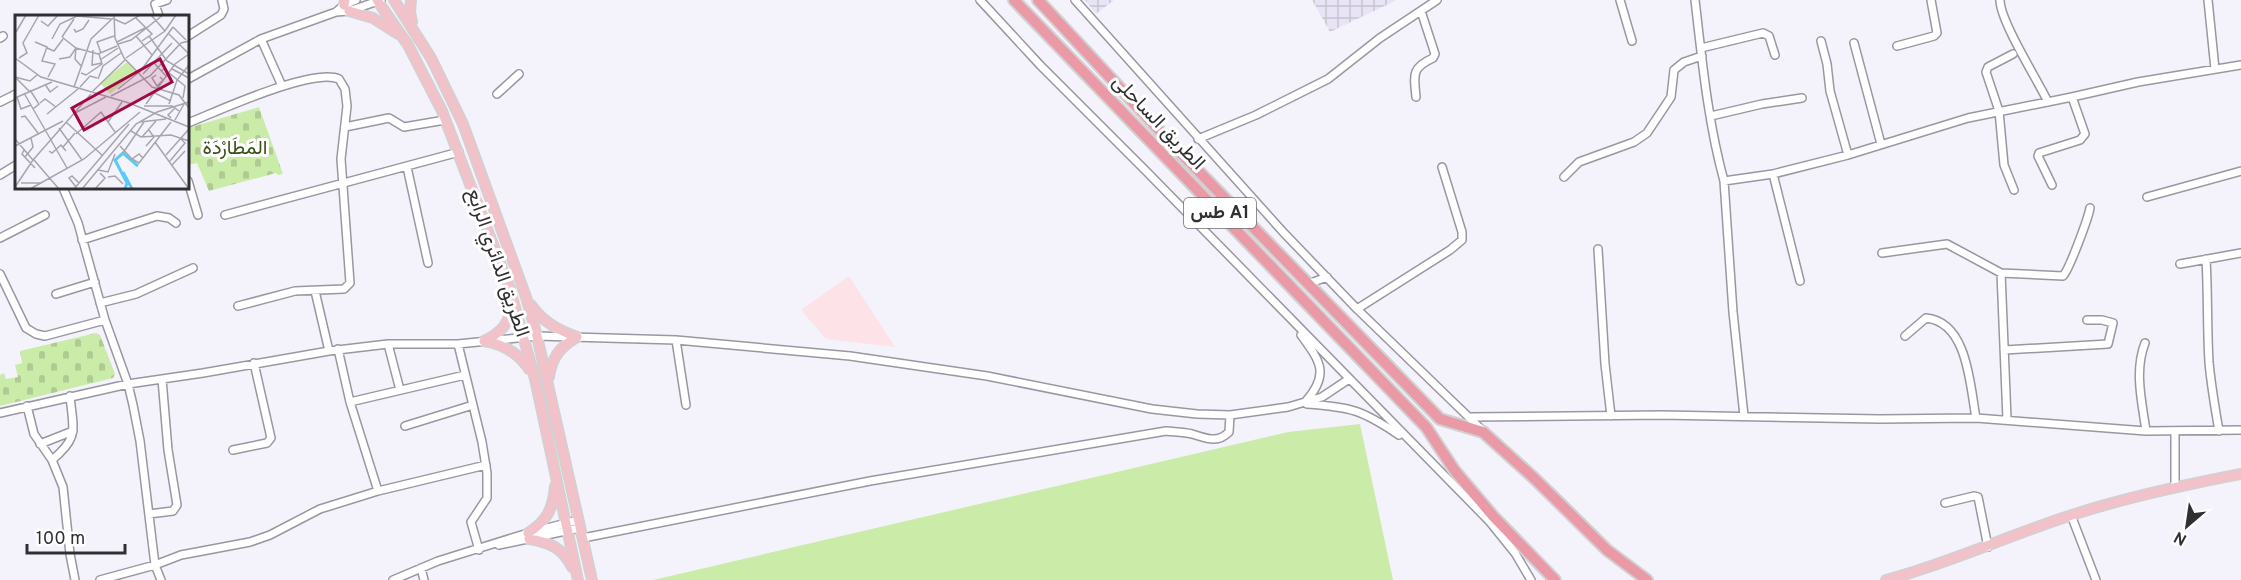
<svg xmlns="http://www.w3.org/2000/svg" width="2241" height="580" font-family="Overpass,Vazirmatn,sans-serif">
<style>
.industrial{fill:url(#industrial-grid)}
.medical{fill:#fde2e7}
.cemetery{fill:url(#cemetery-stones)}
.garden{fill:#cbeba9}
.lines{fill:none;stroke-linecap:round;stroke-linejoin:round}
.minor-casing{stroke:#9997a0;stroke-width:10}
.major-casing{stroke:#d1d1d2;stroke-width:12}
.highway-casing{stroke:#d1d1d2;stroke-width:14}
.minor{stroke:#fff;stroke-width:7}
.major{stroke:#f2c2ca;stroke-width:9}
.highway{stroke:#ea99a7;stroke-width:10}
.labels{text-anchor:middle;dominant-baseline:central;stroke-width:6;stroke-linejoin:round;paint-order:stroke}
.shield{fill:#fff;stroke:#6e6e70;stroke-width:1.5}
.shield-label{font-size:18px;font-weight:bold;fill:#303033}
.street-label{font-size:20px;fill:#303033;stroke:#fff}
.park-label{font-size:20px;fill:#375014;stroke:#fff}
.inset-river{fill:none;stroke:#5acaf9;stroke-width:3}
.inset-road{fill:none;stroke:#a6a5ac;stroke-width:1.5}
.view{fill:#a30842;fill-opacity:0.15;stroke:#a30842;stroke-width:3}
.inset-edge{fill:none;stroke:#303033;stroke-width:3}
</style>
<defs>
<pattern id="industrial-grid" width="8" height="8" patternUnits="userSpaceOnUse" patternTransform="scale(1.5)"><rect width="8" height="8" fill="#e8e4f5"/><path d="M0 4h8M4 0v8" fill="none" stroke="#c7c4d2"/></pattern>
<pattern id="cemetery-stones" width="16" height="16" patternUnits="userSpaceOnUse" patternTransform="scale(1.5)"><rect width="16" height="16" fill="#cbeba9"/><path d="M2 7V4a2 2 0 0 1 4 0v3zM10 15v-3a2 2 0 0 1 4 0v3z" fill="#afca92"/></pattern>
</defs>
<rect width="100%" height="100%" fill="#f4f3fc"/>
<!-- industrial -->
<path class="industrial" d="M1085,0H1114L1096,14Z
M1312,0H1397L1330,32Z"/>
<!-- medical -->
<path class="medical" d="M849,276L895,347L826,339L801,310Z"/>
<!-- cemetery -->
<path class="cemetery" d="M259,107L283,174L278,175L276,173L209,191L197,163L188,165V128Z
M96,333L100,335L115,374L113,378L0,406V375L4,373L6,379L18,377L15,365L22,363L20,351Z"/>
<!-- garden -->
<path class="garden" d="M1360,424L1393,580H653L1288,432Z"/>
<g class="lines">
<defs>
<path id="minor" d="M980,0L1040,65L1147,172L1490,522L1515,553L1531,580
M1075,0L1284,233L1357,309L1482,430
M1620,0L1632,41
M1695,0C1702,60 1708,123 1724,181L1773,174L1848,155L1968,118L2072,97L2138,82L2241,65
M2000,0C2000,21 2037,79 2048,102
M2208,0L2215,69
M336,12L344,5L356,0
M159,16L155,4L167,0
M188,36L221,15L224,9L222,0
M0,38L3,36
M261,39L282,86
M1821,41L1827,64L1830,91L1848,155
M1854,43L1881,144
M1897,46L1934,36L1937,33L1931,0
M1701,48L1763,33L1769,36L1775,55
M2013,54L1988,67L1986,72L1999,111L2004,165L2014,190
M188,79L261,39L336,12L349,11L381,0
M497,94L519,74
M1416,97C1414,75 1411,68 1433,58L1435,54L1421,11
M0,102L16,94
M1711,116L1762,104L1802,98
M188,123C216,112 313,67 339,79L345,89L347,106L341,159L350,283L344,289L295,291L238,306
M345,127L389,118L404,127L445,120
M1198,139L1256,115L1328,79L1380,38L1437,0
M407,167L428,263
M1773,174L1800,281
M0,175L16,165
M1564,177L1579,162L1634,142L1647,133L1671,97L1674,70L1684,62L1702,56
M188,181L198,215
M1724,181L1733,312L1744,416
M2052,185L2038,156L2039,153L2080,140L2085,134L2072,97
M63,188L78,223L105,320L128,384L133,405L140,441L155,565L161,580
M2147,197L2241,171
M225,215L459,152
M0,238L45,215
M82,240L157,216L169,218L176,223
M1598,249L1605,364L1611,416
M1882,253L1947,244L2001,273L2063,276C2069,270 2088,219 2090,208
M2206,259C2208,293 2207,328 2209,362C2211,385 2215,408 2219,431
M2180,264L2241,253
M2001,273L2007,419
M0,274L26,328L36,334L45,336L105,320
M1308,284L1327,277
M315,291L329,351
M56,294L95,282
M100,303L136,294L193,268
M1357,309L1450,250L1462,240V232L1442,167
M1301,335C1320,361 1330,374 1306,401
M1905,336L1926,318C1968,322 1970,386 1976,418
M676,340L686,405
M2145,343C2134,371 2142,402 2146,431
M388,344L400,390
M458,344L482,442L487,473V498L471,522L479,550
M338,349L350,402L378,491
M2004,350L2108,344L2113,323L2102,320H2087
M350,402L465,375
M1307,404C1351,407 1362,410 1399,435
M27,406L34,434L52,460L63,487L70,554L75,580
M0,413L128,384L203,373L329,351L388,344H458L537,336L676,340L850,356L987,376L1152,409L1197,414L1230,415L1288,407L1322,397L1349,379
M1469,417L1662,415L1880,419L1976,418L2146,431L2241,430
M405,426L473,405
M2175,431V488
M40,444L73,431
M233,450L267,443L271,438L254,363
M52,460C80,437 73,429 70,396
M1945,503L1974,496L1978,497L1988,547
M149,514L173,511L177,505L168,450L162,379
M2071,515L2096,580
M583,538L870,481L1166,431C1174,432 1183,432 1192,434C1206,438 1217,444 1229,432L1230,415
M499,545L580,528
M421,568L424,580
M100,580L155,565L181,555L250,542L270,535L320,509L378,491L486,465
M393,580L438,561L528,533L578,520"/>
<path id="major" d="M377,0L408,45L442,111L510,289L535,379L578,580
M394,0L431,58L463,124L526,297L537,336L592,580
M411,0L410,12L412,22
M344,5L345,0
M349,11L373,18L398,34
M531,305C543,322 558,330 577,337
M484,341C504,344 518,353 529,369
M484,341C501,333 510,323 512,304
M549,377C552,357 560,347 577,337
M528,533C547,521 553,509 555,486
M529,539C549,542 563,548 572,567
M1886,580C1950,563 2009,535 2072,515C2127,497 2184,485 2241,474"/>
<path id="highway" d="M1014,0L1426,427L1455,471L1493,516L1555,580
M1038,0L1173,145L1440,419L1483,432L1535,479L1607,550L1647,580"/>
</defs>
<!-- minor casing -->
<use href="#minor" class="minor-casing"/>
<!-- major casing -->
<use href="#major" class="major-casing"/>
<!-- highway casing -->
<use href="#highway" class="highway-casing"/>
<!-- minor -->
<use href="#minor" class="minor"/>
<!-- major -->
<use href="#major" class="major"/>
<!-- highway -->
<use href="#highway" class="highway"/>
</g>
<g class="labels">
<!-- shield labels -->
<rect class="shield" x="1184" y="198" width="72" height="30" rx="4.5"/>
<g class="shield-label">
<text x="1220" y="213">طس A1</text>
</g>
<!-- street labels -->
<g class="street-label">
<text transform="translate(1158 123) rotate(46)">الطريق الساحلى</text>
<text transform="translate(497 263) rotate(71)">الطريق الدائري الرابع</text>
</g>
<!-- park labels -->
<g class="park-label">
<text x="235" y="149">المَطَارْدَة</text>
</g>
</g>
<!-- overview -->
<g transform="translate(15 15)">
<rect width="174" height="174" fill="#f4f3fc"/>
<path d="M112,47L121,57L95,79L85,68Z" fill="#cbeba9"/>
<path class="inset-river" d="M108,157L117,174M110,174L112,168L100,145L108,138L123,151"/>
<path class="inset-road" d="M99,0L100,23L109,43L137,72L164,80L174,93M136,0L150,16M121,3L137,19L127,26M99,4L110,9L125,0M26,6L33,11L43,0M158,12L171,25M59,14L61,17L68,14L74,5M1,17L11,0M154,19L174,39M121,21L137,40M134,21L152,46L174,59M47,22L61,33L83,39L102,31M47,22L59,4M37,24L45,9L62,1L96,4M20,27L32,32L27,46L40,49L33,62M102,27L130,13M103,29L116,25L148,0M32,33L39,36L48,24M61,33L60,44L67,52M78,35L77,50L87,48M86,38L82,27L99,21M0,43L26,62L114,88L174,112M4,43L12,38L8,28L24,0M111,43L150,16L161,0M44,44L55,42L61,33M85,45L103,33M139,48L152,62M157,54L174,63M146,56L149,54L170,71L168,83M66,58L71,60L87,49L84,39M124,58L158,12M128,59L157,28M141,60L137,63L142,71L148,65L145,62M0,62L15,66L22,60M1,63L14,76M83,64L88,51L106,38M30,69L35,77L43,71M59,72L76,24L98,3M65,72L75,61L82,63M103,74L123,58M15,75L24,89L18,94M78,76L111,44M9,78L52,153M96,81L135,61L166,28L174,26M135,81L140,78L156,86M2,82L6,94L16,90M0,83L37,67M25,88L30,84L41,92M131,89L160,49L174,39M154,89L162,65L174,50M129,91H158M60,98L91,82M32,99L63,74M6,102L10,101L23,118M156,103L153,100L160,93L164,96M160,105L169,89M51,107L88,141M93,107L107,87M125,107L151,104M44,113L67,145M116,116L126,122L156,120L174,126M61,119L86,97L100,117M127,122L141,106M0,124L18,145M140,127L174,174M0,131L48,106M105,131L117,144L124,139L128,143M131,131L139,122L133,114M48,132L60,118M9,135L7,139L20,153M34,136L37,138L46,130L51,136M108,138L129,107M151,140L174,114M10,142L18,132L16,123M117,144L124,148L156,107M18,145L76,79M19,145L44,174M155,146L170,128L165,123M157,150L170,136M83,155L93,157L100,139M93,162L100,161L108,169M6,168H27M0,172L18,145M61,172L54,163L57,161L64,168M15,174L69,144L125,97M59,174L114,109M67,174L121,109L142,97L174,87M80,174L90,163L85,158"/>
<path class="view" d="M145,44L157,67L69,115L57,93Z"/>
<rect width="174" height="174" class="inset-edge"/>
</g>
<!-- north arrow -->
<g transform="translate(2187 526) rotate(209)" stroke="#ffffff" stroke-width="4.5" paint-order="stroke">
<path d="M0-4.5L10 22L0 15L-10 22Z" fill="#303033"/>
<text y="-9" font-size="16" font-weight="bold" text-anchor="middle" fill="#303033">N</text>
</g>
<!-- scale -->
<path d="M27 544v9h98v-9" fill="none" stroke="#303033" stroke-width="3"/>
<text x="36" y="544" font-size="18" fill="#303033" stroke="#ffffff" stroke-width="4.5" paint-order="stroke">100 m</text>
</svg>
